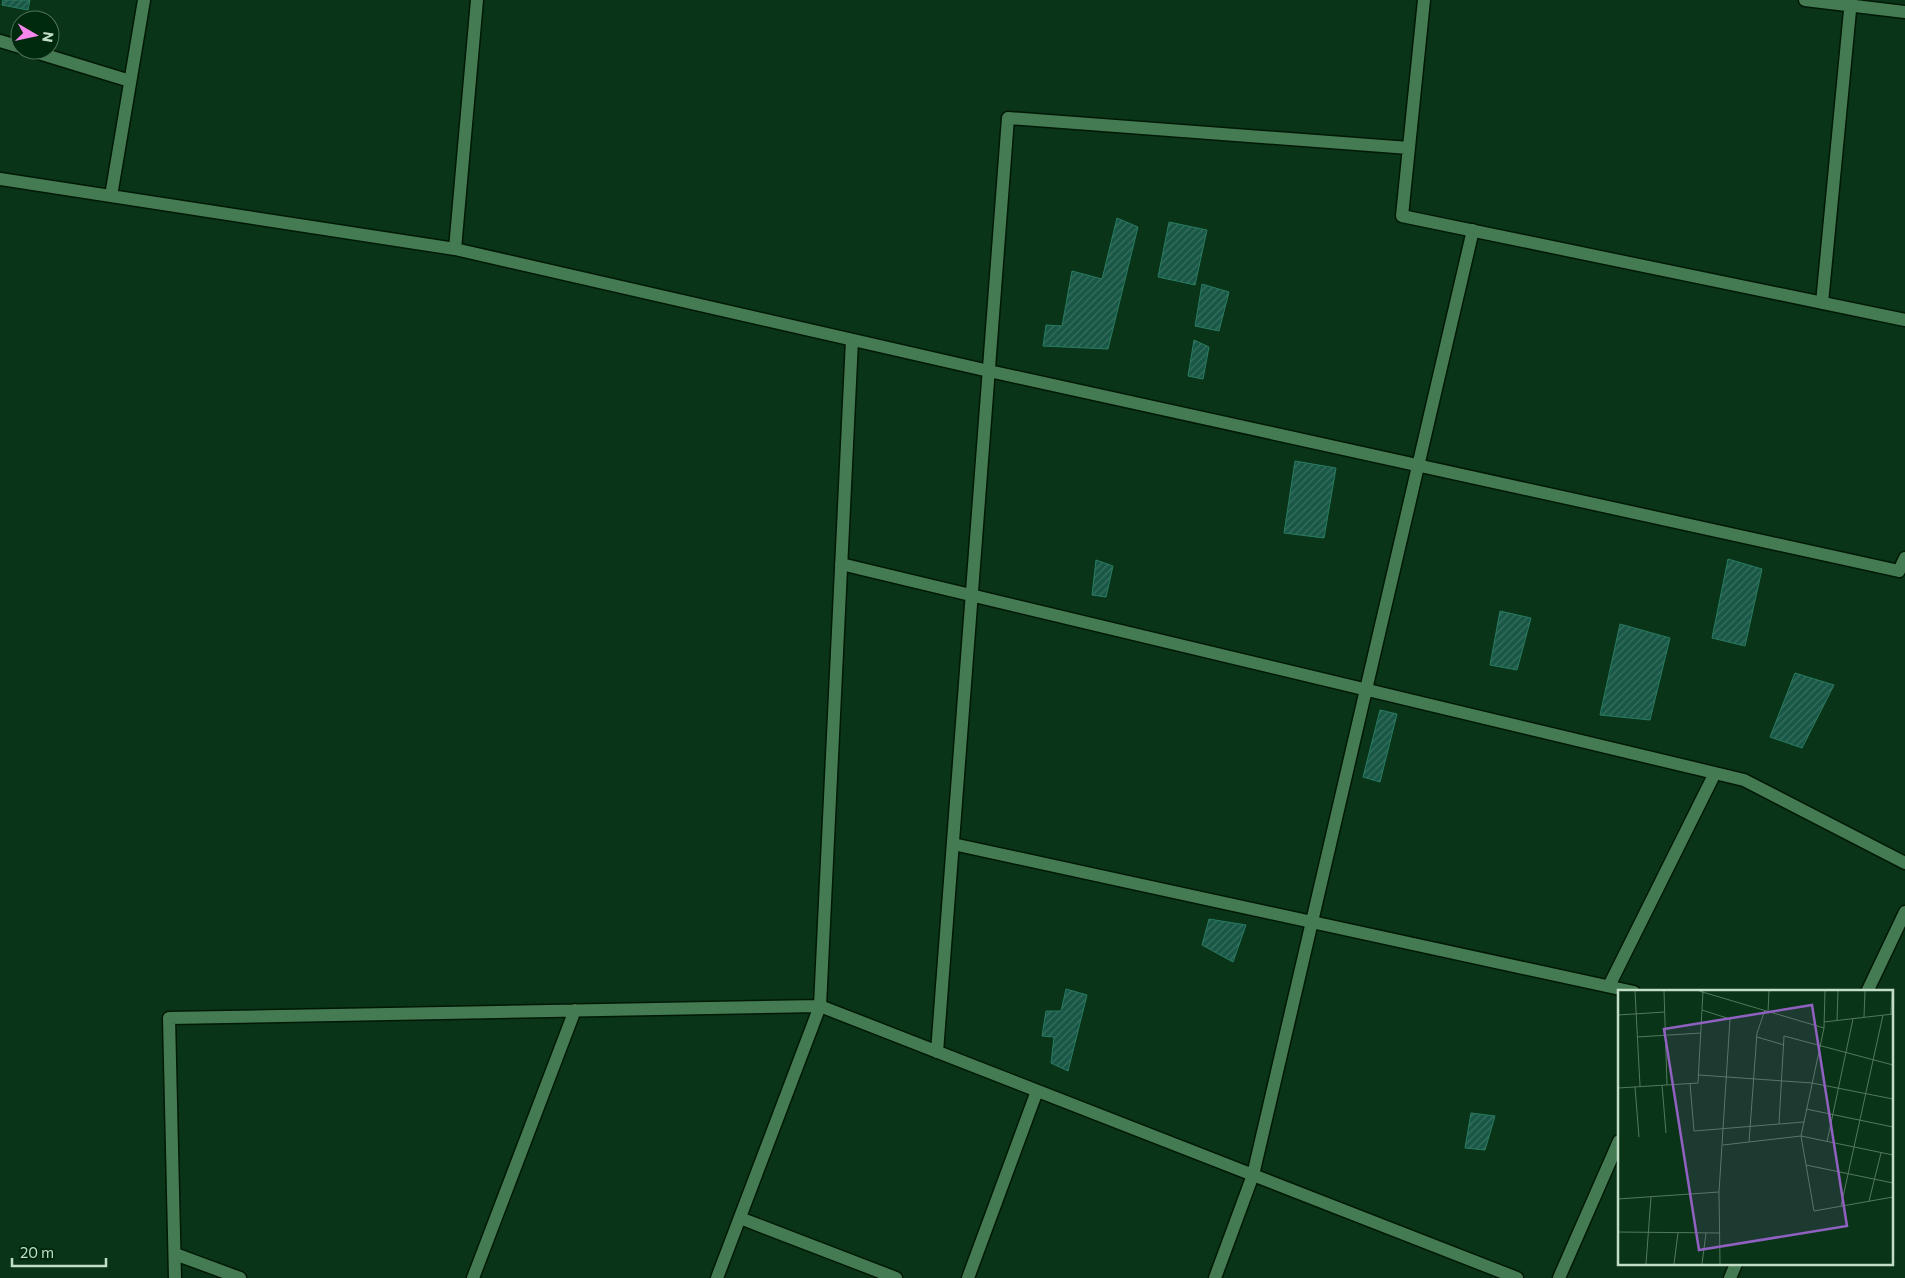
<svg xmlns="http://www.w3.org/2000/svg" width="1905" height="1278" font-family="Commissioner,sans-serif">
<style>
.building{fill:url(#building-hatch);stroke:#2a7b63}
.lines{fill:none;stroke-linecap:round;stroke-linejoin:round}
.minor-casing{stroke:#001906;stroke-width:15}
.minor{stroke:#457b52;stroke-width:12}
.inset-road{fill:none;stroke:#53785d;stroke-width:1}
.view{fill:#9061c1;fill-opacity:0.15;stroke:#9061c1;stroke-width:2.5}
.inset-edge{fill:none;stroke:#c2dec7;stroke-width:2.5}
</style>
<defs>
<pattern id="building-hatch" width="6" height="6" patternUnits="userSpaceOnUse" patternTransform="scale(1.25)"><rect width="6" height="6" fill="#195846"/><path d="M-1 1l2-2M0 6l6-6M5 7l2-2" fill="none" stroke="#39705f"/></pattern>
</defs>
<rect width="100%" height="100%" fill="#093417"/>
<!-- building -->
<path class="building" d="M3,0H30L28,10L2,5Z
M1117,218L1138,227L1108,349L1043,346L1046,325L1062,326L1072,271L1102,279Z
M1169,222L1207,230L1195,285L1158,277Z
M1202,284L1229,292L1219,331L1195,326Z
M1194,340L1209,347L1203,379L1188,376Z
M1295,461L1336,468L1324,538L1284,533Z
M1728,559L1762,569L1745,646L1712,638Z
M1096,560L1113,566L1106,597L1092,595Z
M1500,611L1531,618L1517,670L1490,665Z
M1620,624L1670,638L1650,720L1600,715Z
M1795,673L1834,685L1802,748L1770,737Z
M1380,710L1397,714L1380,782L1363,777Z
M1209,919L1246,925L1233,962L1202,945Z
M1066,989L1087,995L1068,1071L1051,1063L1054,1037L1042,1036L1046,1011H1061Z
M1471,1113L1495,1116L1485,1150L1465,1148Z"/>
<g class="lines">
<defs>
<path id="minor" d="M1424,0L1402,216L1905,320
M1805,0L1905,12
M0,41L20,47
M29,50L130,81
M0,179L455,249L989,371L1899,571L1905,558
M111,196L144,0
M455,249L477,0
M1822,303L1851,0
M841,564L1744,780L1905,863
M953,844L1634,992
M1609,986L1715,773
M1867,992L1905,912
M937,1052L1008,118L1409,148
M740,1218L896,1278
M175,1254L240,1278
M175,1278L169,1018L820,1006L1517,1278
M473,1278L575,1010
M717,1278L820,1006L852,340
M968,1278L1037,1091
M1215,1278L1253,1175L1473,230
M1559,1278L1619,1141
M1730,1278L1736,1264"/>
</defs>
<!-- minor casing -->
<use href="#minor" class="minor-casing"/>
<!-- minor -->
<use href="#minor" class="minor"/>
</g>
<!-- overview -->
<g transform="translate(1618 990)">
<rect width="275" height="275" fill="#093417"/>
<path class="inset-road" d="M17,1L22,96M46,1L49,95M81,1L206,38M207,1L206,38L183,146L196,221L275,207M84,20L112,29L101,202L102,274M150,22L151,1M273,24L274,1M0,25L47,22M246,27L247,1M219,31L220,1M206,32L275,24M19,47L83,43M139,47L166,55M81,85L194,93L275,109M72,94L76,141L186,132M44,95L48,143M17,97L21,147M0,98L80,93L85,1M188,119L275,137M161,134L166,46L275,75M131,152L139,43L147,20M209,152L235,29M105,155L183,146L275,165M188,175L275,193M0,209L101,202M251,211L263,163M223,216L265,25M0,242L102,243M28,274L33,207M56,274L60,243M84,274L88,243"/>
<path class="view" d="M194,15L229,236L81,260L46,39Z"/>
<rect width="275" height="275" class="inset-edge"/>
</g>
<!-- north arrow -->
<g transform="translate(35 35) rotate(99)"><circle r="24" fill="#002a0e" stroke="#4e7258"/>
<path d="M0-4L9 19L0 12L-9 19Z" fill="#f688ed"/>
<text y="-8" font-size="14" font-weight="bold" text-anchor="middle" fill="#c2dec7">N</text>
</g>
<!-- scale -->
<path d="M12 1258v8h94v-8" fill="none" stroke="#c2dec7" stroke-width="2.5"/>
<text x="20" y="1258" font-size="15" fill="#c2dec7" stroke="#002a0e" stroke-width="4" paint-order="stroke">20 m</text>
</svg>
